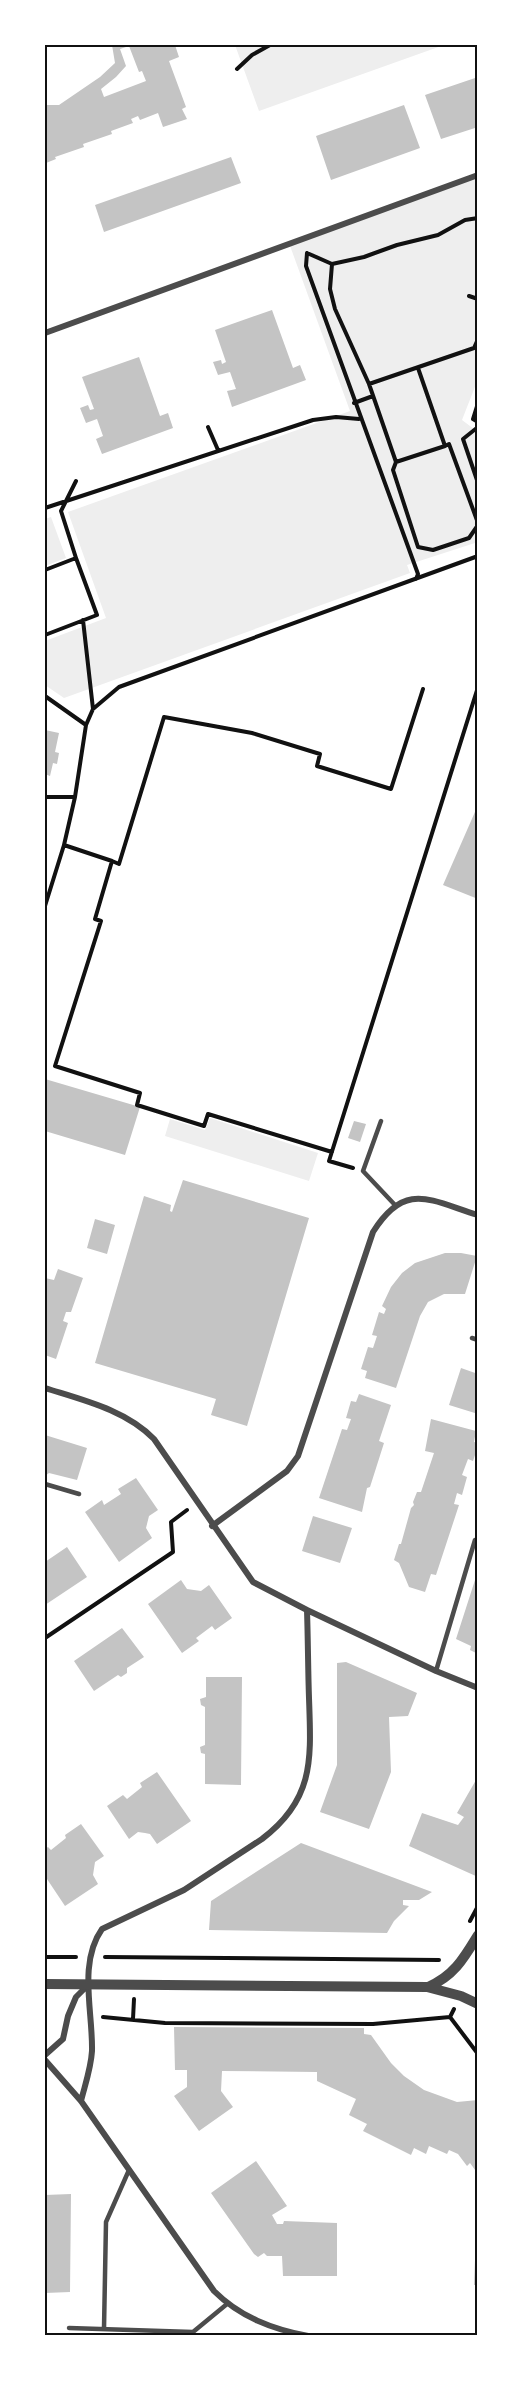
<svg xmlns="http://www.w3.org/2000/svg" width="523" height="2381" font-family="'DejaVu Sans',sans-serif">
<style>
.green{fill:#eee}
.building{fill:#c4c4c4;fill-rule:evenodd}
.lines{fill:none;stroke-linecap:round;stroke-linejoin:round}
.path{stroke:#111;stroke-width:4}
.service{stroke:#4c4c4c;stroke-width:4.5}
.minor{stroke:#4c4c4c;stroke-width:6}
.tertiary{stroke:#4c4c4c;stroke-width:10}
.neatline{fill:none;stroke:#111;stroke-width:2}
</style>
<rect width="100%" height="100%" fill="#fff"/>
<!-- green -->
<path class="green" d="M235,45H444L259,111Z
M478,175V379L462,420L478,432V542L407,565L410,573L64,698L45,685V641L106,618L68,512L350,411L289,243Z
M51,517L66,558L45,566V519Z
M210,1118L318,1153L309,1181L165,1136L170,1119L205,1130Z"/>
<!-- building -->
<path class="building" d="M112,45H175L179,57L169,61L186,107L182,109L187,119L163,127L158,113L140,120L138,116L131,119L133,123L111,131L112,134L83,144L84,147L55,157L56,159L46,163L45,105H59L100,77L115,63ZM129,46L139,72L142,71L146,81L104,97L101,89L116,77L126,66L120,49Z
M478,77V127L441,139L425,95Z
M404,105L420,148L331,180L316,136Z
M231,157L241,183L104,232L95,205Z
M272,310L293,368L300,365L306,380L232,407L227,391L236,389L230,372L218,375L213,362L221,360L222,364L226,362L215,330Z
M139,357L160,416L168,413L173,428L102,454L96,439L103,436L97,419L86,423L80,408L88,405L90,410L94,409L82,377Z
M45,730L59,733L55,752L59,753L57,764L53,763L50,776L45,774Z
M478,805V899L443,885Z
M45,1079L140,1107L125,1155L45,1131Z
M354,1121L366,1124L360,1142L348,1138Z
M183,1180L309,1218L247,1426L211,1415L216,1399L95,1363L144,1196L171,1205L170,1211L172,1212Z
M95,1219L115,1225L107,1254L87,1248Z
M445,1253H461L477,1256L465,1294H444L428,1302L420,1316L396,1388L365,1378L367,1371L361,1369L368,1347L373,1348L377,1336L372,1335L379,1312L384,1314L386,1309L382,1306L391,1287L402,1273L415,1263Z
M58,1269L83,1278L71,1312H66L63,1321L68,1323L56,1359L45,1355V1278L54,1280Z
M461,1368L478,1374V1414L449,1405Z
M359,1394L391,1405L379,1441L384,1443L370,1487L367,1488L362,1512L319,1498L342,1429L347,1430L351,1419L346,1418L351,1401L356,1402Z
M431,1419L476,1431L474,1442L478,1443V1446L473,1461L468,1459L462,1475L467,1477L462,1495L457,1493L454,1504L459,1505L436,1575L431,1574L425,1592L409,1587L399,1563L394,1560L399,1544H401L411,1508L414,1505L413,1502L417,1492H421L434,1453L425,1451Z
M45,1435L87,1448L77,1480L49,1473L45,1476Z
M136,1478L158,1510L149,1516L146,1528L152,1538L119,1562L85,1512L102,1500L104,1505L121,1494L118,1489Z
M313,1516L352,1528L340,1563L302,1551Z
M67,1547L87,1577L45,1605V1562Z
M181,1580L187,1589L201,1591L209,1585L232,1618L215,1630L212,1626L196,1638L199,1641L182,1653L148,1604Z
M475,1580L478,1582V1654L470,1650L471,1646L456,1639Z
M122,1628L144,1657L127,1668V1673L121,1677L118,1675L94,1691L74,1661Z
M346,1662L417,1693L408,1716L389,1717L391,1772L369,1829L320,1812L337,1765V1663Z
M206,1677H242L241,1785L205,1784V1754L201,1753L200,1747L205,1745V1707L201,1705L200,1699L206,1697Z
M157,1772L191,1821L157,1844L150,1834L145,1833L138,1832L129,1839L107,1806L123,1795L127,1799L142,1787L140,1783Z
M476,1780L478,1781V1877L409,1846L422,1813L458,1825L464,1817L457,1813Z
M81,1824L104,1856L95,1862L93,1875L98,1884L65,1906L45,1876V1849L48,1847L51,1850L66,1838L65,1835Z
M301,1843L432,1892L419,1900H403V1905L409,1906L394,1921L387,1933L209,1930L211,1901Z
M174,2027L364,2028V2034L371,2035L391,2063L404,2076L424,2090L457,2102L478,2100V2174L470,2163L467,2166L458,2154L449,2150L447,2154L429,2146L426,2154L414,2148L411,2155L363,2131L367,2124L349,2115L356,2099L317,2081V2072L222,2071L221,2091L233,2107L199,2131L174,2096L187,2087V2070H175Z
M256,2161L287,2206L272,2215L277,2224H283L284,2221L337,2223V2276H283L282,2256H267L264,2253L258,2257L254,2254L211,2193Z
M71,2194L70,2292L45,2293V2195Z
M476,2235H478V2285H474Z"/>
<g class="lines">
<!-- path -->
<path class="path" d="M237,69L252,55L270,45
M307,253L306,266L418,574L416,579
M307,253L332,264L364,257L397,245L438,235L465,220L478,218
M332,264L330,289L335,309L369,384L396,462L393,470L418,547L433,550L469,538L478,525
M469,296L478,299
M418,368L445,446L449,444L478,523
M369,384L474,348L478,339
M354,403L373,396
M478,403L473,419L478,422
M208,427L218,450
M478,427L463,439L478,483
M396,462L445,446
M76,481L61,511L76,558
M45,508L313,420L336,417L359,419
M45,570L76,558L97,615L45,635
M83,620L93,709
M45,696L86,725
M45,797H75L86,725L93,709L119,687L478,556
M75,797L64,845L112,861
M45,906L64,845
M332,1152L208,1114L204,1126L137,1105L140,1093L55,1066L101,921L95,919L112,861L119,864L164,717L252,733L320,754L317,766L391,789L423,689
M353,1168L329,1161L478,687
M45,1638L173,1552L171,1522L187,1510
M470,1921L478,1906
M45,1957H76
M105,1957L439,1960
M454,2009L450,2017L478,2054
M103,2017L165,2023L373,2024L450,2017
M133,2019L134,1999"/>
<!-- service -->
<path class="service" d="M381,1121L363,1171L395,1205
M472,1338L478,1340
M45,1484L79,1494
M436,1671L475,1540L478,1541
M69,2328L193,2332L227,2304
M104,2329L106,2222L129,2170"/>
<!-- minor -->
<path class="minor" d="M45,333L478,175
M45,1388C83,1400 126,1410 154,1439L253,1582L307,1610C308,1640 308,1669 309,1698C311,1758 315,1799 262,1839L184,1890L102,1929C78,1963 93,2012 92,2051C91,2068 85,2085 81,2101
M212,1526L287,1471L298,1456L373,1232C405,1181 429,1200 478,1215
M307,1610L436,1671L478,1688
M45,2055L63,2039L68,2016L76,1997L89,1984
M45,2060L81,2101L214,2291C240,2317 272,2329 308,2336"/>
<!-- tertiary -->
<path class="tertiary" d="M45,1984L427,1987L461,1996L478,2004
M428,1987C454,1976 464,1958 478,1935"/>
</g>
<!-- border -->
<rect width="523" height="2381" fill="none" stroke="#ffffff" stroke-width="93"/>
<rect x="46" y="46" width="430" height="2288" class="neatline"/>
</svg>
